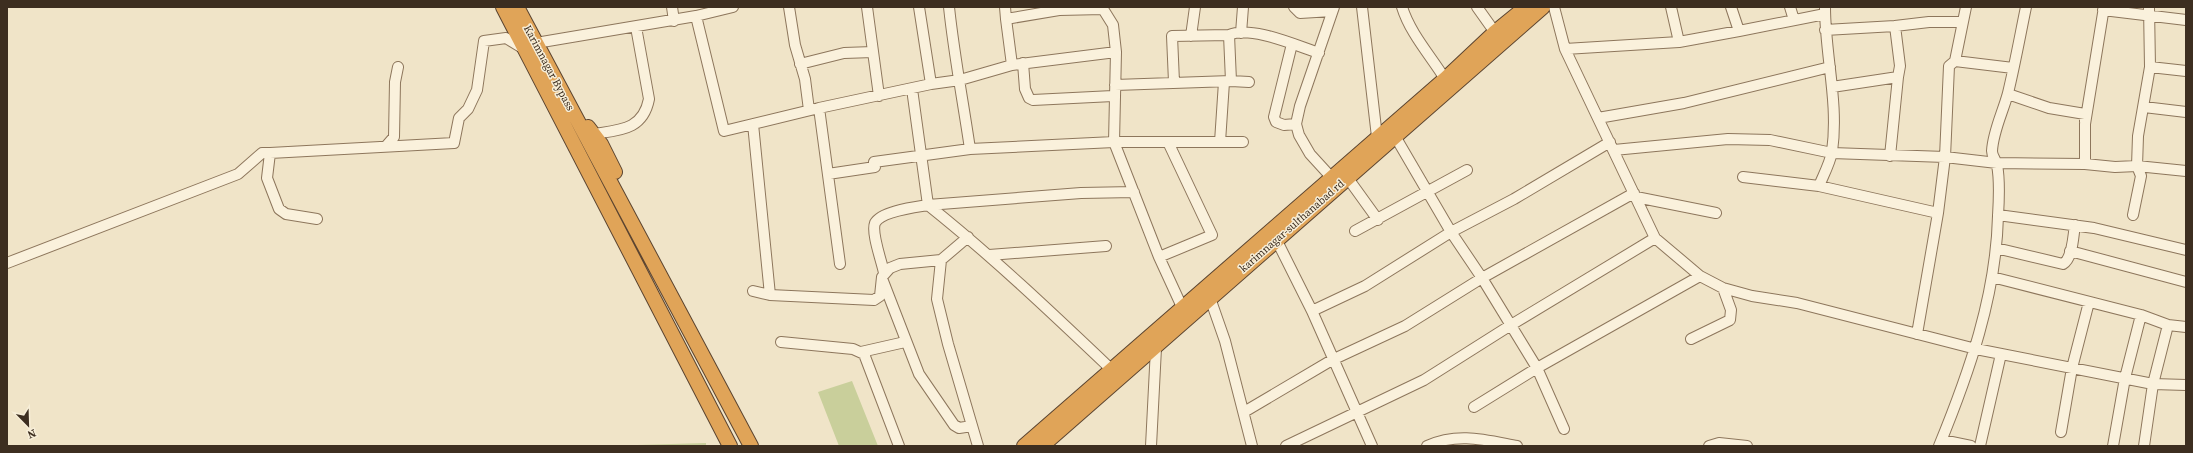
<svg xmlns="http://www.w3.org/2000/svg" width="2193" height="453" font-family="'Source Serif 4',serif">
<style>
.green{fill:#c9cf9b}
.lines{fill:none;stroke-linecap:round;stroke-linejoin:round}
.minor-casing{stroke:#8d765c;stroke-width:12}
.highway-casing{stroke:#5b4430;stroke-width:16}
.minor{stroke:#faf1dc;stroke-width:10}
.highway{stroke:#e0a458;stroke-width:14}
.labels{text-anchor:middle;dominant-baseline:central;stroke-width:3;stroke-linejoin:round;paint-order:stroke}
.street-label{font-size:11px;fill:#3d2e20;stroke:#f7eed8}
</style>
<rect width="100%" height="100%" fill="#f0e4c8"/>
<!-- green -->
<path class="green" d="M852,381L878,446H839L818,392Z
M706,443V446H637V445Z"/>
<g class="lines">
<defs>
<path id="minor" d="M672,7L674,21
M789,7L795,45L805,79L809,110
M867,7L879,96
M919,7L931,84
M949,7C954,55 963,101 970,149L1114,142L1159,257L1182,307
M1005,7L1006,19L1059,10V7
M1294,7L1300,13L1332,11
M1362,7L1377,137
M1402,7C1410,33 1430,55 1445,79
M1477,7L1499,38
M1554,7L1565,49L1655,238L1700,276L1723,288L1752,296L1797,303L1976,349L2153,384L2186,385
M1671,7L1679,42
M1731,7L1739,31L1825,14
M1790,7L1794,20
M1059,10L1103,9L1113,25L1116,52
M2103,10L2186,20
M696,16L733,7
M1895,26L1929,22H1963
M1825,30L1895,26L1900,66L1898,77L1832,87
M1241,33L1243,7
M1229,35C1251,25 1297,46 1319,53
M1191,36L1195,7
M536,43L696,16L724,131L819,108L931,84L960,80L1012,65L1006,19
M1292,44L1274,117L1276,122L1284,125L1296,124
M1565,49L1679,42L1739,31
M1955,61L2013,68
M1023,63L1025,89L1029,98L1033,100L1113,96
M800,64L844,53L873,52
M1012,65L1116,52L1114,142H1243
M2150,67L2186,71
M1174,82L1172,36L1229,35L1231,81
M1115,85L1231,81L1249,82
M2008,94L2049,108L2085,114V122
M2144,107L2186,112
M819,108L840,264
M1598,118L1684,103L1830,67
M753,124L770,295
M1392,131L1451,232L1482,278L1537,368L1564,429
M594,134C620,130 643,130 649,99L636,27
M1220,142L1224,82
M387,145L394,137L395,82L398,67
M1614,150L1728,139L1770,140L1832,153L1945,157L1997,163L2085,164L2115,167L2137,166L2186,171
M1890,156L1898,77
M874,162L970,149
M2085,164V124L2104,7
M828,174L875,167
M1331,177L1310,154L1299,135L1296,124L1300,106L1334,7
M1347,177L1378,220
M1743,177L1819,186L1938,213
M1819,186C1823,176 1830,163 1832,152C1839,103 1825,55 1825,7
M1636,197L1716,213
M1998,215L2094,228L2186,250
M2133,215L2141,176L2137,166L2138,136L2150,67L2149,7
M317,219L286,214L279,209L267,178L270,153L454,143L459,118L468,109L477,90L484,41L506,38L524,49
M1355,231L1467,170
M1276,239L1312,311L1372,446
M1996,248L2063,264C2073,258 2073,236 2075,225
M2070,251L2186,282
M989,255L1106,246
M1159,257L1212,235L1168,142
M941,260L937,299L948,344L978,446
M7,263L238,174L262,153H270
M884,273C882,262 871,233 875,223C881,211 916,207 928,205L912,89
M1992,277L2141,315L2168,325
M883,281L919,374L954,425L959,428L972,426
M753,291L770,295L874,300L880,296L882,277L890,268L900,264L941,260L968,237
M1210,298L1225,341L1252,446
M1312,311L1365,286L1451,232L1514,199L1610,142
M1917,334L1938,213L1945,157L1949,66L1955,61L1966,7
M1691,339L1730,320L1731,310L1723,288
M781,342L853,349L864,354L899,446
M861,352L905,342
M1112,370C1052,313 992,256 928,205L1081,193L1134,192
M1474,407L1537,368L1700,276
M1244,412L1332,360L1405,326L1482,278L1634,193
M2061,432L2072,368L2089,302
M1942,440L1971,446
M1151,446L1156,348
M1286,446L1424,380L1511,325L1655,238
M1427,446C1458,432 1485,440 1517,446
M1709,446L1719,443L1747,446
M1939,446C1969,373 1996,296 1998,216C1999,200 2000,180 1997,165C1996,159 1992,157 1992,151C1993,131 2003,112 2008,93C2015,64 2020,36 2026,7
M1980,446L2001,354
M2113,446L2125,378L2141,315
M2144,446L2153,384L2168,325L2186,327"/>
<path id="highway" d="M503,7L730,446
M517,7L751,446
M588,127L601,144L615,172
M1024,446L1445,79L1494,33L1526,7
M1042,446L1543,7"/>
</defs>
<!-- minor casing -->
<use href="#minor" class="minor-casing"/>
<!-- highway casing -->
<use href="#highway" class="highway-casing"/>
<!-- minor -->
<use href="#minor" class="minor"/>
<!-- highway -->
<use href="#highway" class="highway"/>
</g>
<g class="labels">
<!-- street labels -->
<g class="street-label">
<text transform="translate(549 68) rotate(62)">Karimnagar Bypass</text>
<text transform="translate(1292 226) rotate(-41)">karimnagar-sulthanabad rd</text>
</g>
</g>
<!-- border -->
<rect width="2193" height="453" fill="none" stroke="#3d2e20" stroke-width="16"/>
<!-- north arrow -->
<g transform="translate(28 425) rotate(157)" stroke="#f7eed8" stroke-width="3" paint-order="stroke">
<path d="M0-3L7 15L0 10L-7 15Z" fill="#3d2e20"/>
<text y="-6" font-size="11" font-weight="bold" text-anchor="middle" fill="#3d2e20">N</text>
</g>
</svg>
